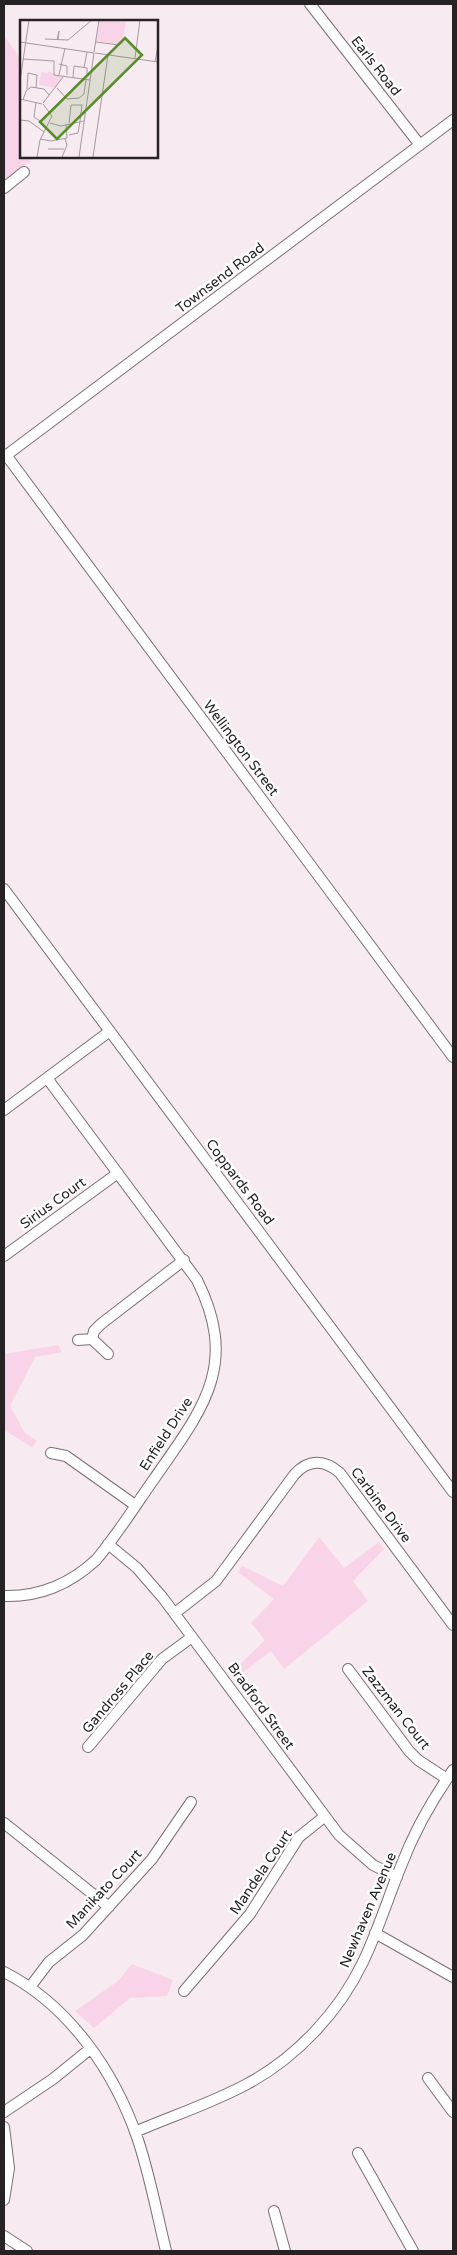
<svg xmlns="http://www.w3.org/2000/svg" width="457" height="2255" font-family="'Varela Round',sans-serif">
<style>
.green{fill:#f9d4e9}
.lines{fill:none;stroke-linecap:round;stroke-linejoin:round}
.minor-casing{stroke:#7b6f75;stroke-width:12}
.minor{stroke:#fff;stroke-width:10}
.labels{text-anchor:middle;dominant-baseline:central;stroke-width:5;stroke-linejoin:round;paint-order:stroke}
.street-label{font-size:14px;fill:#272224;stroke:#fff}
.inset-road{fill:none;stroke:#a49a9f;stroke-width:1}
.view{fill:#578e29;fill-opacity:0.15;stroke:#578e29;stroke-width:2.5}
.inset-edge{fill:none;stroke:#272224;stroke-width:2.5}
</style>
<rect width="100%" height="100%" fill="#f7eaf1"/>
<!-- green -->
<path class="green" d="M4,36L21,59V156H37L4,181Z
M58,1345L62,1352L35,1357L10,1406L25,1433L37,1441L32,1447L4,1430V1354Z
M319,1537L344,1568L379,1542L384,1549L353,1581L368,1601L284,1669L271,1651L236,1678L232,1672L265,1640L251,1623L274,1599L238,1572L242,1566L283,1586Z
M132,1964L173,1980L167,1996L130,1998L94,2028L75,2011L118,1981Z"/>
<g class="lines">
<defs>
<path id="minor" d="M310,4L420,145
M4,188L24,172
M6,455L453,1057
M4,457L453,120
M4,889L453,1492
M4,1110L110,1031
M4,1256L118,1173
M92,1339L94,1331L101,1324L184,1260
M78,1340L92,1339L108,1354
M51,1453L66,1456L135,1505
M108,1544L137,1568L163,1598L339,1835L373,1865L397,1877
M4,1596C39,1597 70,1584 96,1560C117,1535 135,1506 154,1479C202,1410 240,1366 197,1280L47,1078
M175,1613L216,1581L294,1475C308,1459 324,1459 340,1473L453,1625
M348,1669L409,1751L418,1760L447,1779
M88,1747L162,1659L192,1637
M4,1823L109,1907
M375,1933L453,1977
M4,1972C69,2005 115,2072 138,2140C150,2176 157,2214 166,2251
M30,1987L49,1962L83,1935L152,1859L191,1802
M184,1991L250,1914L299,1837L324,1817
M428,2078L453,2112
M4,2112L53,2079L90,2049
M4,2127L9,2168L4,2200
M135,2132C172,2116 212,2103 247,2084C296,2058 339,2012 363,1962C378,1931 388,1898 401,1866C414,1832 432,1800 453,1770
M358,2153L413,2251
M274,2211L285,2251
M4,2236L27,2251"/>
</defs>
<!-- minor casing -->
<use href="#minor" class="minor-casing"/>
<!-- minor -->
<use href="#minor" class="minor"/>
</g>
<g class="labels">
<!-- street labels -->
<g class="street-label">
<text transform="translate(376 66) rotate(52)">Earls Road</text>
<text transform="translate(220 278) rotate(-37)">Townsend Road</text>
<text transform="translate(241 748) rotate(53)">Wellington Street</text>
<text transform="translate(240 1182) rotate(53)">Coppards Road</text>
<text transform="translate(53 1203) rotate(-36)">Sirius Court</text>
<text transform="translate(166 1434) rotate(-57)">Enfield Drive</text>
<text transform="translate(381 1505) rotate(53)">Carbine Drive</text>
<text transform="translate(118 1692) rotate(-50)">Gandross Place</text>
<text transform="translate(261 1706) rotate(54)">Bradford Street</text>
<text transform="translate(396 1708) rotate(52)">Zazzman Court</text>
<text transform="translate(261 1872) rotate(-56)">Mandela Court</text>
<text transform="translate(104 1889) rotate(-47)">Manikato Court</text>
<text transform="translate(368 1910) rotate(-67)">Newhaven Avenue</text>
</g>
</g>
<!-- overview -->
<g transform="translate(20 20)">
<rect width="138" height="138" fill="#f7eaf1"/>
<path d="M79,0H106L103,25L76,21ZM28,51L42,57L36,68L19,65L21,52L28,53Z" fill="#f9d4e9"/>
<path class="inset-road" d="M25,19L48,20L72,0M37,20L39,11L38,20M0,22L74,33M76,22L99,25M74,32L79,0M75,33L138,42M115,38L120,0M3,39L34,41V55L70,60M135,42L138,26M39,44L47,46V55M64,48L67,32M39,55L45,28M53,58L54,46L67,48V54M0,61L9,0M37,68L47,79L59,78L64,74L66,60M7,69L8,53L17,55L16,68M0,79L22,84M3,80L6,71L11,67L24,69L29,75M16,82L14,97L20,101L25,97M23,83L43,57M51,85H62L60,101M0,100L9,101L24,112M30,103L41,106L64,101M49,103L51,85M49,115L58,113L60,101M20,119L31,121L47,118L46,104M28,129H44M17,137L20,120L32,96L23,84M42,137L47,125L45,119M59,137L74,33M73,137L88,35"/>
<path class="view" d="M105,18L122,35L37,119L20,102Z"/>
<rect width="138" height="138" class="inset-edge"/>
</g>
<!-- border -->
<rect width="457" height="2255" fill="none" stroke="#272224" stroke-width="10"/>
</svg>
